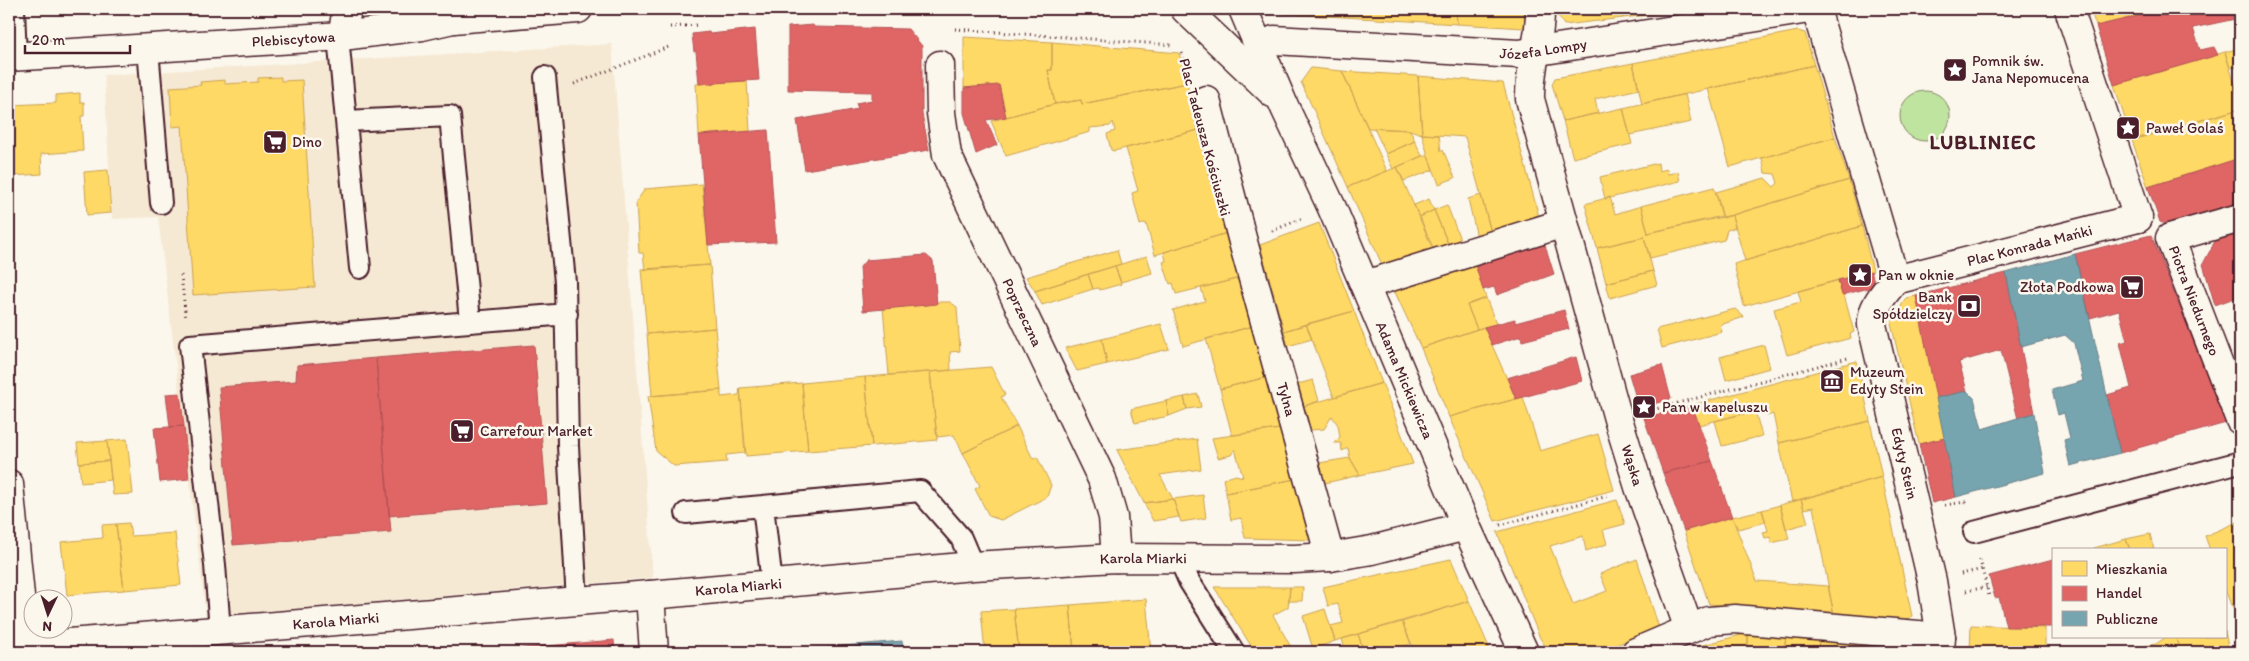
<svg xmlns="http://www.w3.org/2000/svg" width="2249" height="661" font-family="Itim,sans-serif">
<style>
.built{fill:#f6e9d3}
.green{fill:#bfe49f;stroke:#848265}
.homes{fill:#ffd966;stroke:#c9a154}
.shops{fill:#e06666;stroke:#b35154}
.public{fill:#76a5af;stroke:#697d87}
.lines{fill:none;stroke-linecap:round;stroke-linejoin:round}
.service-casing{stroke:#4a1f2b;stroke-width:24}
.pedestrian-casing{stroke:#4a1f2b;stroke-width:31}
.minor-casing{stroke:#4a1f2b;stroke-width:31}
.tertiary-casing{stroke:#4a1f2b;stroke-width:31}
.secondary-casing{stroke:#4a1f2b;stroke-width:31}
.path{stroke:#4a1f2b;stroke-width:3;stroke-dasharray:1 4;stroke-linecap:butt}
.service{stroke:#fbf7ec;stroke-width:20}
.pedestrian{stroke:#fbf7ec;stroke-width:28}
.minor{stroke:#fbf7ec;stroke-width:28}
.tertiary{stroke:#fbf7ec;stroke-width:28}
.secondary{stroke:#fbf7ec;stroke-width:28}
.labels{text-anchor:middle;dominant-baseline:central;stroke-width:5;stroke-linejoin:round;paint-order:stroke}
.street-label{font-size:15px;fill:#4a1f2b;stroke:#fbf7ec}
.poi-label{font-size:15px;fill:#4a1f2b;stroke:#fbf7ec;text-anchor:start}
.district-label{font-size:20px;font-weight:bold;letter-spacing:1px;fill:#4a1f2b;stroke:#fbf7ec}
</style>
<rect width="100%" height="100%" fill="#fbf7ec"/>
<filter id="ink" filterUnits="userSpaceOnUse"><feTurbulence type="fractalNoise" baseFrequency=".02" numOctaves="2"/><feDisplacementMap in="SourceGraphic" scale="10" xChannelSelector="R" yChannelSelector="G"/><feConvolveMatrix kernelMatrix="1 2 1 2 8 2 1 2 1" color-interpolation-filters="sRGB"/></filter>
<g filter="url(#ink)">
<!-- built -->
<path class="built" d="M612,44L653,578L206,616L158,217L112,219L104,75Z"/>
<!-- green -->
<path class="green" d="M1900 116a25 25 0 1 1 50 0a25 25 0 1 1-50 0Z"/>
<!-- homes -->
<path class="homes" d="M1283,9H1345L1344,17L1283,14Z
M1345,9H1456L1457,24L1344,17Z
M1456,9H1524L1525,28L1457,24Z
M1555,9H1622L1623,18L1564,25L1556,13Z
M1622,9H1679V11L1623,18Z
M2090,9H2168L2096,26Z
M1798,31L1805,33L1814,65L1642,104L1633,63Z
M964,37L1052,42V70H1048L1055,104L1006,117L999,85L964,88Z
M1052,42L1179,53L1187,83L1082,104L1081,100L1055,104L1048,70H1052Z
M2240,48V71L2239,67L2230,68L2225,52Z
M2225,52L2240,101V109L2132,140L2114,85Z
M1633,63L1639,89L1595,99L1598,113L1563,121L1552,84L1555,78Z
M1814,65L1835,137L1730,167L1708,89Z
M1311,68L1342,71L1387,171L1348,187L1301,82Z
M1342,71L1418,76L1422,134L1410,130L1368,128Z
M1418,76L1503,83L1539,217L1491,232L1465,137L1422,134Z
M281,77V81L302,80L315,287L193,295L182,126L172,127L170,87L201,85L200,82L225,80V84L258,82V78Z
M747,81L750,131L699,135L696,84Z
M1187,83L1199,130L1114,151L1111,150L1107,134L1115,131L1113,122L1110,126L1090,128V132L1006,156L991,121L1055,104L1081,100L1082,104Z
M80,93V102H84V116H81L83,151L41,154L42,174L13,176L9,105L56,103V95Z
M1685,94L1691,122L1630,135L1623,108Z
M1623,108L1632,144L1573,158L1563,121Z
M2240,109V158L2148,187L2132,140Z
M1374,128L1410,130L1415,141L1386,154Z
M1199,130L1227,233L1155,255L1146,223L1140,225L1132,193L1138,191L1126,148Z
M1422,134L1439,135L1441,151L1443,150L1455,178L1439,184L1428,156Z
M1835,137L1849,180L1723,218L1716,192L1765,178L1774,187L1778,183L1775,174L1765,173L1762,158Z
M1415,141L1422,156L1393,169L1386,154Z
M1422,156H1428L1433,170L1404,181L1397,167Z
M1658,163L1659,171L1667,169L1668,174L1678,172L1680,181L1605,199L1600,177Z
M1397,167L1434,251L1383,267L1348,187Z
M108,170L111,213L87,215L84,172Z
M1849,180L1862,226L1745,261L1732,215Z
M702,184L710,265L645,270L643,253H639L636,202L645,189Z
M1714,187L1722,216L1648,233L1641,206Z
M1481,195L1491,232L1477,237L1468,199Z
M1610,197L1615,214L1641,206L1648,233L1644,237L1597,248L1585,204Z
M1429,199L1434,210L1420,217L1414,205Z
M1447,205L1461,242L1449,246L1434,210Z
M1434,210L1449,246L1434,251L1420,217Z
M1732,215L1735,228L1727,230L1724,240L1650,258L1644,237L1648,233Z
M1319,223L1354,311L1284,331L1260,245Z
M1862,226L1873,271L1744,306L1734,264Z
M1227,233L1240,278L1176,294L1173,283L1170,284L1163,262L1166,261L1164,252Z
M1644,237L1653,271L1606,283L1597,248Z
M1117,250L1121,264L1035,291L1026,277Z
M1147,256L1152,273L1121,282L1115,266Z
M1475,264L1486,298L1467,305L1477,329L1421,348L1394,290Z
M710,265L715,328L647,334L641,269Z
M1115,266L1121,284L1100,290L1099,288L1093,289L1088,274Z
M1653,271L1657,285L1610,298L1606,283Z
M1088,274L1093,289L1042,305L1035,291Z
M1240,278L1253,326L1183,346L1173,310L1205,301L1201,288Z
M1838,280L1842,295H1844L1854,332L1850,334L1851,338L1787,355L1774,309L1801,302L1798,291Z
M1916,296L1945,438L1919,444L1891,323L1906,298Z
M1486,298L1496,324L1477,329L1467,305Z
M937,302H950L957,307L960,351L950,352L951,370L889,375L883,308Z
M1735,309L1744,317L1720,325L1722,332L1662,348L1657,329Z
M1354,311L1382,383L1334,397L1306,324Z
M1161,324L1169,349L1107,364L1102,339Z
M1306,324L1312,339L1288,346L1284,331Z
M1253,326L1267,377L1220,389L1206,339Z
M1484,327L1516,399L1449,417L1421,348Z
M715,328L721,390L652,396L647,334Z
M1102,339L1107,364L1077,371L1065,348Z
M1764,345L1770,368L1726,380L1720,357Z
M1857,361L1870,421L1779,443L1773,414L1767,416L1765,408L1699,425L1692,405Z
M991,367L1005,395L1001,397L1017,426L963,453L954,435L937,437L930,372Z
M930,372L937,440L872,446L865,377Z
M865,377L872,446L808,451L802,383Z
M1267,377L1280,429L1232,435L1220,389Z
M1313,380L1319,401L1304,406L1298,384Z
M802,383L808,451L746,456L740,388Z
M1382,383L1413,464L1360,475L1350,458L1348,448L1342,451L1341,443H1334L1340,437L1338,425L1332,416L1324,429L1311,430L1304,406Z
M740,388L745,453L726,455L727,462L674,466L656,451L648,396L721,390V397L739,395Z
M1198,394L1201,407L1187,409L1184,397Z
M1184,397L1187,409L1169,416L1166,401Z
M1523,397L1540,451L1598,434L1614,490L1495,521L1449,417Z
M1166,401L1169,416L1135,423L1131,409Z
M1755,411L1762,436L1722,446L1715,421Z
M1870,421L1882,477L1792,502L1779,443Z
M1017,426L1033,459L1037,457L1051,485L1047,497L1001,520L989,516L975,489L980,486L963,453Z
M1280,429L1295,479L1226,493L1223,479L1236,475L1243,477L1235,449L1231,455L1218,458L1212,438Z
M127,439L133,494L113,495L107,441Z
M1197,439L1201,469L1160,475L1173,499L1144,503L1117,450Z
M107,441L109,461L79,463L77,443Z
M1350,458L1360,475L1325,483L1319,463Z
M109,461L111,480L81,483L79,463Z
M1882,477L1912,616L1905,621L1834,615L1813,507L1804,509L1801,499Z
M1295,479L1311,540L1245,538L1241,518L1231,520L1226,493Z
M1203,495L1206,518L1181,522L1173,499Z
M1173,499L1179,517L1153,521L1144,503Z
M1801,499L1808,523L1786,529L1780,505Z
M1617,500L1625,524L1603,530L1607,544L1586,551L1583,536L1550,546L1573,604L1607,591L1600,574L1637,559L1659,628L1598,652H1549L1540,638L1497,532Z
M1780,505L1789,539L1771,543L1770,537L1765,538L1763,532L1768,531L1762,510Z
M1762,510L1766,522L1738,529L1732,517Z
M1732,517L1757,581L1828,586L1834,615L1709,604L1684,531Z
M2240,521V601L2231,605L2225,589V550H2210L2205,536Z
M129,523L131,536L175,533L181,585L124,590L116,524Z
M116,524L124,590L67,595L61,542L103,538L102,525Z
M2150,534L2154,550H2130L2126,539Z
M2126,539L2130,550H2095L2094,548Z
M1451,559L1469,601L1335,641L1330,626L1343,623L1338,604L1328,606L1323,587Z
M1214,587H1290L1288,607L1273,615L1292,649L1287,652H1255Z
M1290,587H1303L1302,601H1289Z
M1146,599L1151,652H1074L1070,605Z
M1469,601L1491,652H1415L1402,622Z
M2240,601V615L2231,605Z
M1070,605L1074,652H1019L1014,609Z
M1014,609L1019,652H985L981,611Z
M1325,609L1335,641L1313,649L1303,616Z
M1402,622L1411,644L1384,652H1364L1358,634Z
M1971,625L2045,628V652H1970Z
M2225,631L2229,652H2181L2175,637H2225Z
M1748,633V652H1677Z
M1748,633L1786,636L1784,652H1748Z
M1358,634L1364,652H1346L1342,639Z
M1786,636L1819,640L1818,652H1784Z
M2166,637H2175L2181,652H2135L2134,648L2156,644Z
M1819,640L1911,648L1910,652H1818Z"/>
<!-- shops -->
<path class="shops" d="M2168,9H2240V18L2193,28L2200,50L2214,47L2218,55L2114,85L2096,26Z
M813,25L814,27L908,29L922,46V114L929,150L805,170L797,120L858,109L856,103L872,100V92L788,90V27Z
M755,29L759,80L699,84L696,51L694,52L692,34L709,32L710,34Z
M999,85L1006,117L986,120L997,145L976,154L964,113V88Z
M768,130L776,242L708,245L699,135Z
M2240,158V202L2165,224L2160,222L2148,187Z
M2240,234V296L2215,305L2203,264L2215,241Z
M2151,235L2226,423L2120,453L2107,395L2131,388L2120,343L2127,341L2119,310L2090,318L2075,254Z
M1544,242L1554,274L1497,295L1494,287L1483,290L1475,264Z
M926,255L933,261L937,304L863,311L860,267L866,260Z
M1871,271L1874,281L1873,287L1842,295L1838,280Z
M2006,273L2034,413L2018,419L2001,350L1959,362L1967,391L1936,398L1916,296Z
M1564,310L1569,329L1522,341L1521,336L1492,345L1484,327L1515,319V323Z
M534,345L547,503L389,516L376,358Z
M1576,357L1582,381L1516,399L1507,378Z
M376,358L391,532L233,545L219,387L296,381L297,365Z
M1662,365L1671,399L1639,408L1629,374Z
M180,393L184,426L170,427L166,394Z
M1692,405L1712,461L1663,473L1644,418Z
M184,426L189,479L160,482L154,428Z
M1945,438L1956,497L1932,503L1919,444Z
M1712,461L1732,517L1684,531L1663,473Z
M2053,559V627H2006L1999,597L1995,598L1989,576Z
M614,640L615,652H479Z"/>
<!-- public -->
<path class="public" d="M2075,254L2120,453L2070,466L2064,440L2070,438L2064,413L2058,415L2052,390L2083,381L2074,343L2065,335L2021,347L2006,273Z
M1967,391L1974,398L1982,429L2034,413L2045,473L1956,497L1936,398Z
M902,641L903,652H807V649Z"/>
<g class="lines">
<defs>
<path id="service" d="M14,9L16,57
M342,36L339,47L360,268
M148,49L161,203
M545,77L565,282L568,446L577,601
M346,121L450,116L470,321
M686,513L763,506
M1974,532L2240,462
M1179,558L1189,581L1234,652
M772,584L763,506L920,491L961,538L973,566
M220,631L215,565L190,345L567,314"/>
<g id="pedestrian">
<path d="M1816,9L1895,280"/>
<path d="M2069,9L2138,218"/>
<path id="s1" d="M1274,40L1519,54L1809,9"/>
<path id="s2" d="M1895,280C1884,294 1871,307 1872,325L1932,581L1941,637"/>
<path id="s3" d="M1895,280L2138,218"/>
</g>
<g id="minor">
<path id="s4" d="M1540,9C1541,39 1529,68 1530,99L1618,419L1639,487L1689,629"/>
<path id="s5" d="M940,65L941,113L947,155L1102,479L1113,517L1116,558"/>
<path id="s6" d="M1206,100L1243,242L1330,557"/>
<path id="s7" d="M2240,218L2170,238L2240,420"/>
<path d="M1365,285L1564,223"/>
<path d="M9,484L25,647"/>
<path d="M650,595L654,652"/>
<path id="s8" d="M9,648L650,595L973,566L1116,558L1294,559L1330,557L1372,550L1466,526"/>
<path d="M1636,652L1709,621L1735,619L1941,637L1940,652"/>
</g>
<g id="tertiary">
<path d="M1185,9L1273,93"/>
<path id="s9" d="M1243,9L1285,108L1332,208L1466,526L1524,652"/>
<path d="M342,36L347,9"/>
<path id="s10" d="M9,57L342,36L422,26L453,19"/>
</g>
<path id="secondary" d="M446,9L453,19L578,9"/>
</defs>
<!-- service casing -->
<use href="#service" class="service-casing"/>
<!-- pedestrian casing -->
<use href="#pedestrian" class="pedestrian-casing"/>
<!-- minor casing -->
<use href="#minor" class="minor-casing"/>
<!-- tertiary casing -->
<use href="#tertiary" class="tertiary-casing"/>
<!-- secondary casing -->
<use href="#secondary" class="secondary-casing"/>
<!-- path -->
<path class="path" d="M670,27L699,25
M955,29L1174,45
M1182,53L1188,73
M574,84L671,46
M1272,231L1303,218
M181,275L186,319
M1648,411L1848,358
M1945,505L1965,502L1966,505
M1500,525L1608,496
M1980,560L1989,596
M1961,574L1983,569
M1966,591L1987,587"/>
<!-- service -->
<use href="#service" class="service"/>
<!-- pedestrian -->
<use href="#pedestrian" class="pedestrian"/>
<!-- minor -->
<use href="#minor" class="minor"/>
<!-- tertiary -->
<use href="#tertiary" class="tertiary"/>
<!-- secondary -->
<use href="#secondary" class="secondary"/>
</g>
</g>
<!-- icons -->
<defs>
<symbol id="sight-square" viewBox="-11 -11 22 22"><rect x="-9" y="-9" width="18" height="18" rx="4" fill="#4a1f2b" stroke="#fbf7ec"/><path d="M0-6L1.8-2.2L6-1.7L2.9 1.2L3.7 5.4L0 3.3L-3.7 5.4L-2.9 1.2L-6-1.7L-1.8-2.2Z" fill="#fff"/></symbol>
<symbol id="supermarket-square" viewBox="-11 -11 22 22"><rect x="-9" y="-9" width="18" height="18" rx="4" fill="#4a1f2b" stroke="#fbf7ec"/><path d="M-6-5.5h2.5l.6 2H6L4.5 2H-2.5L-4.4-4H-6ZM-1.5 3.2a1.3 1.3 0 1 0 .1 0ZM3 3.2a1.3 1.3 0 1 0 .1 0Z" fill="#fff"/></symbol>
<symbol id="bank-square" viewBox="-11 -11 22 22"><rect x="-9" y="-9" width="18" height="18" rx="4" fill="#4a1f2b" stroke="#fbf7ec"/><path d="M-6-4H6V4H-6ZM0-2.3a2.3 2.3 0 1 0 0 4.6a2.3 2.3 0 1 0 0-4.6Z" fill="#fff"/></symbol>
<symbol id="museum-square" viewBox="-11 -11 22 22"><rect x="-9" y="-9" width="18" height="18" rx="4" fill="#4a1f2b" stroke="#fbf7ec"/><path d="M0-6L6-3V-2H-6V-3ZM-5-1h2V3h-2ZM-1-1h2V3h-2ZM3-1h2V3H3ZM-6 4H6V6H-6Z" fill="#fff"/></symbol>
</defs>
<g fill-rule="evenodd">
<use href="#sight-square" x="1941" y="56" width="28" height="28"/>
<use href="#sight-square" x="2114" y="114" width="28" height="28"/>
<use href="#supermarket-square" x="261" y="128" width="28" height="28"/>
<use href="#sight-square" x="1846" y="261" width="28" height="28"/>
<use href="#supermarket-square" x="2118" y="273" width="28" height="28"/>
<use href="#bank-square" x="1955" y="292" width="28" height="28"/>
<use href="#museum-square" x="1818" y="367" width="28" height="28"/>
<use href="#sight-square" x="1630" y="393" width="28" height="28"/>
<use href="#supermarket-square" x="448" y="417" width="28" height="28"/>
</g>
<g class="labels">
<!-- street labels -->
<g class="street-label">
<text stroke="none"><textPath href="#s10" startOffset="285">Plebiscytowa</textPath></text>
<text stroke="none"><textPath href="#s1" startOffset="270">Józefa Lompy</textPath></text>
<text transform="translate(1205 137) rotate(75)">Plac Tadeusza Kościuszki</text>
<text stroke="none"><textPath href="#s3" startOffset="139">Plac Konrada Mańki</textPath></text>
<text stroke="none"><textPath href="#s7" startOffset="140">Piotra Niedurnego</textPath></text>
<text stroke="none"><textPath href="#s5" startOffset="265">Poprzeczna</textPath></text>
<text stroke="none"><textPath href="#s9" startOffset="405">Adama Mickiewicza</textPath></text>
<text stroke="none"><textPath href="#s6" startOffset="310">Tylna</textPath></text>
<text stroke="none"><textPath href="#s2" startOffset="194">Edyty Stein</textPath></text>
<text stroke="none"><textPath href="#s4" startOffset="471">Wąska</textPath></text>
<text stroke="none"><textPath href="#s8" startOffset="1138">Karola Miarki</textPath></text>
<text stroke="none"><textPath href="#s8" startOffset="732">Karola Miarki</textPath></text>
<text stroke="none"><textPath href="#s8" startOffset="328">Karola Miarki</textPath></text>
</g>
<!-- poi labels -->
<g class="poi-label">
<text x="1972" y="61">Pomnik św.<tspan x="1972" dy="17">Jana Nepomucena</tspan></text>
<text x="2146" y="128">Paweł Golaś</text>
<text x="292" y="142">Dino</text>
<text x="1878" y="275">Pan w oknie</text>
<text x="2114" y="287" text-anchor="end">Złota Podkowa</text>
<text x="1952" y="297" text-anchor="end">Bank<tspan x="1952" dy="17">Spółdzielczy</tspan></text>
<text x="1850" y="372">Muzeum<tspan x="1850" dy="17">Edyty Stein</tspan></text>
<text x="1662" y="407">Pan w kapeluszu</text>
<text x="480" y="431">Carrefour Market</text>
</g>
<!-- district labels -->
<g class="district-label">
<text x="1983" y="142">LUBLINIEC</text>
</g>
</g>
<!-- margin -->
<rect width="2249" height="661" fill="none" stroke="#fbf7ec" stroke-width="30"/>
<rect x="15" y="15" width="2219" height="631" fill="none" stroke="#4a1f2b" stroke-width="2" filter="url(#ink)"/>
<!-- legend -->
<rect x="2052" y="548" width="175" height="90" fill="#fbf7ec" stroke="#b4a19f"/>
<rect x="2062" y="561" width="25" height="15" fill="#ffd966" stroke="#b4a19f"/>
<text x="2096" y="574" font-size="15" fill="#4a1f2b">Mieszkania</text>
<rect x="2062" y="586" width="25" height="15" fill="#e06666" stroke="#b4a19f"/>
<text x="2096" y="598" font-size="15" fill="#4a1f2b">Handel</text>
<rect x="2062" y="611" width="25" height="15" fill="#76a5af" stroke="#b4a19f"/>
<text x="2096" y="624" font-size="15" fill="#4a1f2b">Publiczne</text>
<!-- north arrow -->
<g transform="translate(48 614) rotate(184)"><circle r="24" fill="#fbf7ec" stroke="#b4a19f"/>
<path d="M0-4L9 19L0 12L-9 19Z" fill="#4a1f2b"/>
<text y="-8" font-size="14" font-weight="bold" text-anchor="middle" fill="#4a1f2b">N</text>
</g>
<!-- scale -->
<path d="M25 45v8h105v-8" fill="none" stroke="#4a1f2b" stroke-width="2.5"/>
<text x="32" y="45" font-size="15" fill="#4a1f2b" stroke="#fbf7ec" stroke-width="4" paint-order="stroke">20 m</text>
</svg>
